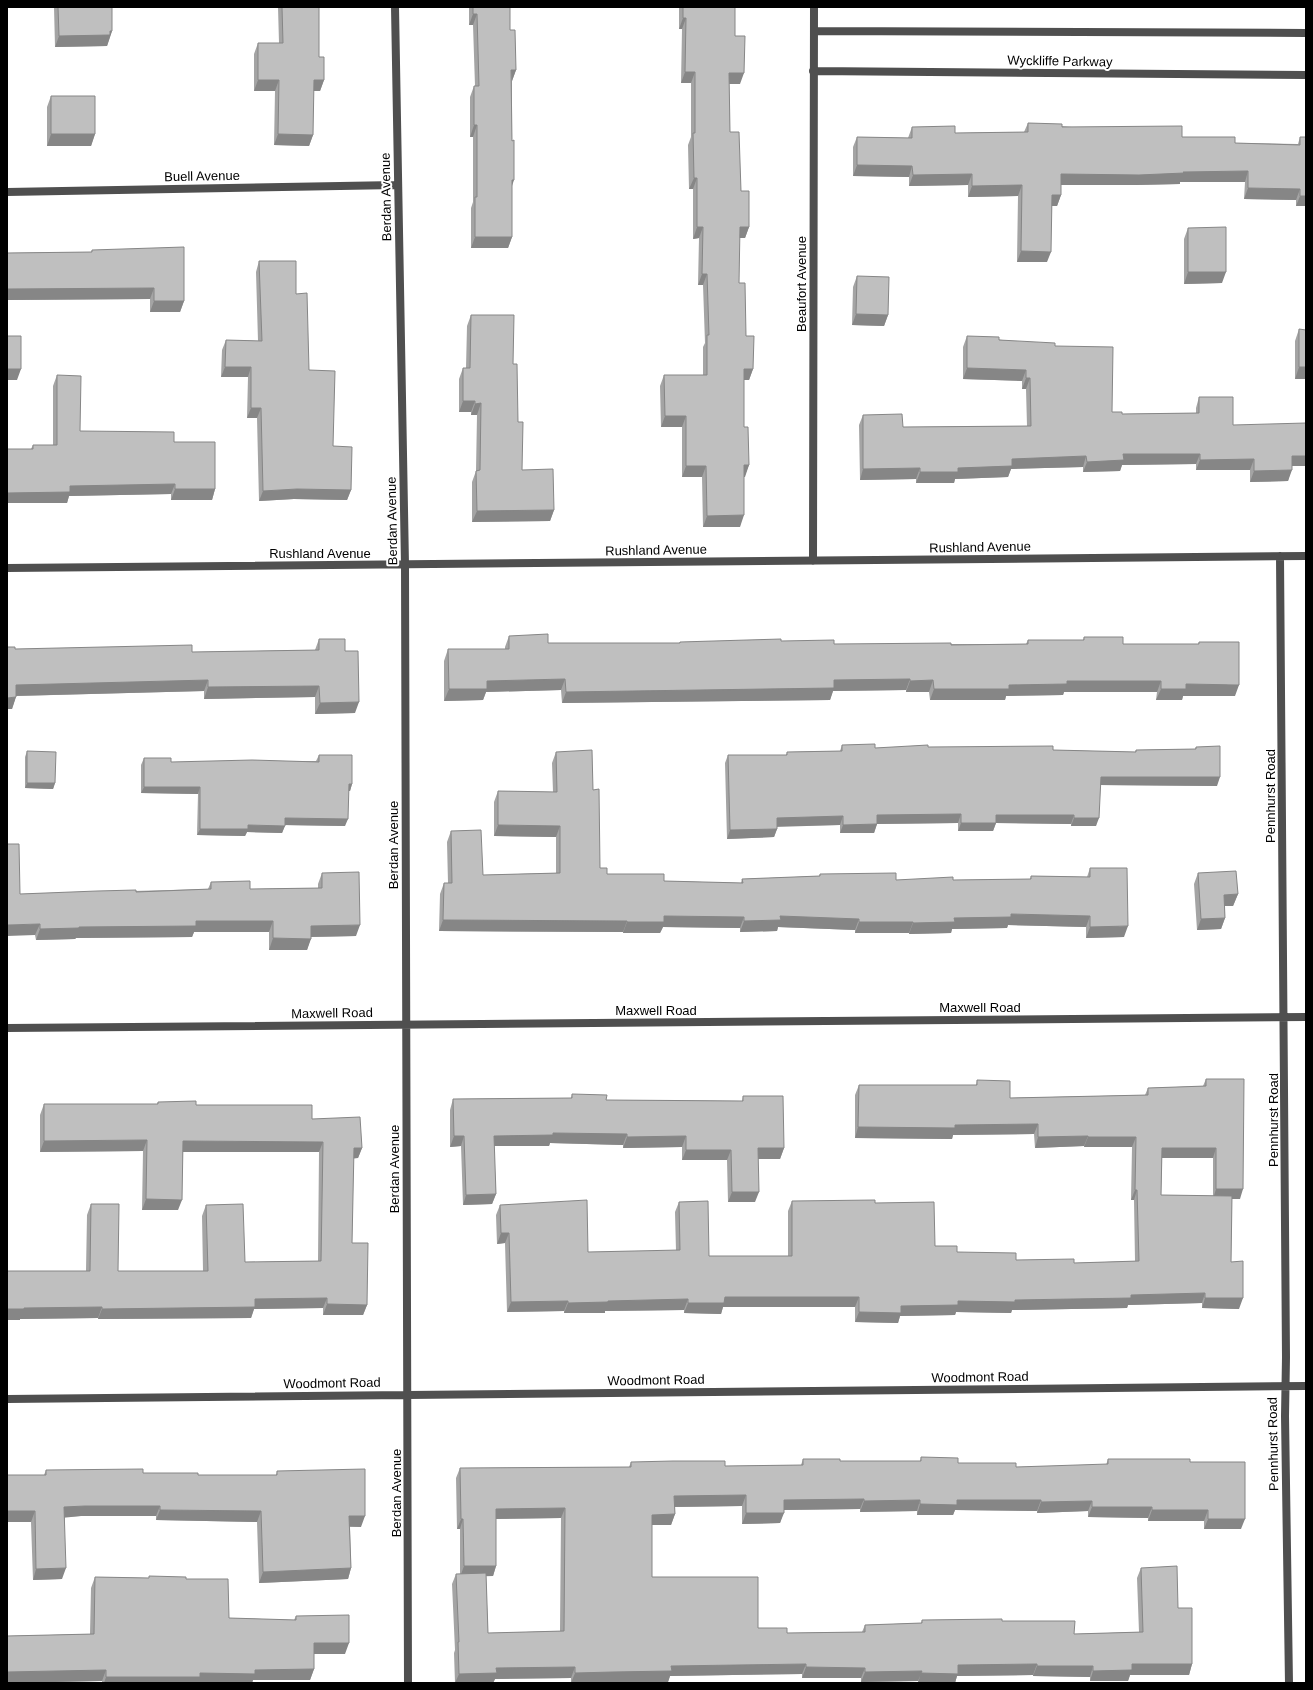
<svg xmlns="http://www.w3.org/2000/svg" width="1313" height="1690" font-family="Helvetica,sans-serif">
<style>
.lines{fill:none;stroke-linecap:round;stroke-linejoin:round}
.street{stroke:#4f4f4f;stroke-width:8}
.wall{fill:#a4a4a4;fill-rule:evenodd}
.shaded-wall{fill:#868686}
.building{fill:#bfbfbf;stroke:#868686}
.labels{text-anchor:middle;dominant-baseline:central;stroke-width:4;stroke-linejoin:round;paint-order:stroke}
.street-label{font-size:13px;fill:#000;stroke:#fff}
</style>
<rect width="100%" height="100%" fill="#fff"/>
<g class="lines">
<!-- street -->
<path class="street" d="M395,7L405,565L408,1683
M814,31L1306,33
M813,71L1306,75
M7,192L397,185
M1280,556L1286,1357L1285,1416L1289,1683
M813,561L814,7
M7,568L1306,556
M7,1028L1306,1017
M7,1399L1306,1386"/>
</g>
<!-- wall -->
<path class="wall" d="M54,7H112V31L107,46L55,47Z
M278,7H319V57L324,80L320,91H313V135L309,146L274,145L275,91H254V54L258,43H279Z
M469,7H510V30L516,70L512,81V237L508,248H471V208L473,202V137H470V97L474,86H475L473,25H469Z
M679,7H735V36L740,84H729L730,132L741,191L749,227L745,238H739V283L746,336L753,369L749,380H744V427L749,465L744,477L740,527H703L702,477H682V427H661L660,386L664,375H703V347L705,343L703,285H698L699,238L693,239V189H689L688,145L691,137V83H681L682,29H679Z
M51,96L95,134L91,146H47V107Z
M1028,123L1182,137L1235,143L1298,144L1300,137H1306V206H1296V200L1244,199L1245,182H1180V184L1136,185H1061V195L1057,206H1052L1047,262H1017L1018,196L968,197V185L909,186V177L853,176V147L857,137L908,138L912,127L955,133L1024,132Z
M1188,228L1222,283L1184,284V239Z
M92,250L184,301L180,312H150V299L7,300V253L91,252Z
M259,261L296,294L309,370L333,446L351,490L347,500L294,499L259,501L257,418H247L248,377H221L222,350L226,340L258,341L256,272Z
M857,276L888,315L884,326L852,325L853,287Z
M471,315L513,364L522,470L554,510L550,521L472,522V482L476,471L477,415H471V412H459V379L463,368H466L467,326Z
M1299,329L1306,379H1295V341Z
M967,336L1055,346L1112,412L1122,414L1196,413V408L1199,397L1233,425L1292,466L1288,481L1250,482V470H1196V464L1122,465L1120,471L1083,472V467L1011,469L1008,477L955,479L954,483H916V479L860,480L859,425L863,415L903,427L1027,426L1026,389H1022V381L963,379V347Z
M57,375L80,431L174,442L215,489L212,500H171V494L69,496L67,503H7V449H31L33,445H53V386Z
M509,636L548,643H679L680,642L781,641L834,644H1026L1028,640H1083L1084,637L1123,644H1198L1199,642L1235,696H1183L1182,700H1156L1157,692H1064L1063,695L1006,696L1005,700H930L929,692H906V690L833,691L830,700L562,703L561,690L486,692L483,700L444,701V661L448,649H505V647Z
M319,639L345,651L355,713L315,714V697L204,699V691L16,696L12,709L15,649L192,652L315,650Z
M842,745L875,748L928,747L1135,752L1136,750L1195,749L1196,747L1217,786L1100,785L1096,826H1071V824L996,823L993,831H958V823L877,824L874,833H840V825L777,826V829L774,837L727,839L725,763L728,755H786L787,752L840,751Z
M27,751L55,783L53,789L25,788V757Z
M556,752L593,790L600,868L607,874L664,881L741,883L742,879L819,876L820,874L896,880H953L1030,879L1031,876L1087,877L1090,868L1124,937L1086,938V927L1008,925L1007,928L952,929L951,933L909,934V933H855V930L778,927L777,931L740,932V928L663,927L660,933H623V932L439,931L440,894L444,883H448L447,842L451,831L483,875L556,873V837L494,836V802L498,791L553,792L552,763Z
M319,755L352,784L350,791H348L345,826L285,825L282,833L247,832L245,836L197,835L198,794L141,793V765L144,758L171,762L316,761Z
M322,873L356,936L311,937L307,950H269V932H194L192,937L76,938L75,939L36,940L35,935L20,894L208,889L211,882L250,889L318,888V884Z
M1198,873L1238,894L1233,906H1225V918L1221,929L1197,930L1194,884Z
M1206,1079L1240,1199H1232L1231,1262L1239,1309L1202,1308V1303L1128,1305L1127,1308L1012,1310L1011,1313L956,1312L955,1315L900,1316L898,1323L855,1322V1307H723L721,1314L684,1313V1310L605,1311V1313H564V1311L507,1312L505,1243L497,1244L496,1215L500,1205L588,1252L676,1251L675,1212L679,1202L709,1256H788V1211L792,1201L875,1203L935,1246L957,1252L1016,1260L1074,1263L1135,1261L1134,1200H1131L1132,1147H1084V1146L1035,1148L1034,1134L953,1135L952,1139L855,1138V1095L859,1085H976L977,1080L1010,1098L1145,1095L1148,1088L1203,1086ZM1162,1158H1213V1196L1161,1195Z
M572,1094L606,1100L742,1101L743,1096L784,1148L780,1159H758L755,1202H728L727,1160H682V1147L623,1148V1145L550,1143L549,1146H494L496,1194L492,1204L463,1205L461,1146L450,1147V1110L453,1099L571,1098Z
M158,1102L196,1105L312,1119L362,1148L358,1158H353L352,1243L367,1305L363,1315H323V1308L254,1309L251,1318L98,1319V1318L20,1319V1320H7L86,1271L87,1215L91,1204L118,1271H203L202,1216L206,1205L245,1262L318,1261L319,1152H183L178,1210H142L143,1151L40,1152V1115L44,1104H157Z
M921,1457L958,1463L1016,1467L1106,1465L1108,1459L1190,1462L1241,1529H1204V1521H1148V1518L1088,1517V1511L1037,1513V1511L955,1510L953,1515H917V1511L860,1512V1509L784,1510L780,1523L742,1524V1506L675,1507V1514L671,1525H652V1577L758,1628L787,1633L862,1632L865,1625L921,1623L922,1620L1002,1621L1074,1634L1139,1632L1137,1578L1141,1568L1178,1608L1192,1664L1189,1675H1130L1128,1681H1090V1677L1033,1676V1675L957,1676L955,1683H918V1681L861,1682V1678H802V1674L670,1676L668,1682L571,1683V1678L495,1679L493,1683H455L454,1653L455,1650L452,1584L456,1574H460V1529H457L456,1478L460,1468L629,1467L631,1462L725,1466L801,1465L803,1459L840,1461H920ZM561,1518L560,1631L488,1633L486,1576H493L496,1566V1519Z
M46,1470L198,1475H276L277,1471L361,1527H350L351,1568L348,1579L259,1583L257,1522L156,1520V1516H81L65,1517L62,1579L33,1580L31,1522H7V1475H44Z
M149,1576L186,1579L229,1618L294,1620L296,1616L345,1654H314V1669L310,1680H253L252,1683H102V1681L7,1683V1636L90,1634L91,1588L95,1577L149,1578Z"/>
<!-- shaded-wall -->
<path class="shaded-wall" d="M473,14H477L473,25H469Z
M683,18H686L682,29H679Z
M110,31H112L107,46L55,47L59,36Z
M511,70H516L512,81Z
M685,72H695L691,83H681Z
M729,73H744L740,84H725Z
M258,80H279L275,91H254Z
M314,80H324L320,91H310Z
M474,125H477L473,137H470Z
M51,134H95L91,146H47Z
M278,134L313,135L309,146L274,145Z
M857,165L912,166L909,177L853,176Z
M1248,171L1245,182H1180V184L1136,185H1057L1061,174L1183,172Z
M972,174L968,185L909,186L913,175Z
M694,178H697L693,189H689Z
M512,180H514L510,192Z
M1022,185L1018,196L968,197L972,186Z
M1248,188L1300,189L1296,200L1244,199Z
M1052,195H1061L1057,206H1048Z
M1300,196H1306V206H1296Z
M697,227H703L699,238L693,239Z
M740,227H749L745,238H735Z
M475,237H512L508,248H471Z
M1021,251L1051,252L1047,262H1017Z
M1188,272H1226L1222,283L1184,284Z
M702,274H707L703,285H698Z
M154,288L150,299L7,300V289Z
M154,301H184L180,312H150Z
M856,314L888,315L884,326L852,325Z
M225,367H251L248,377H221Z
M1299,367H1306V379H1295Z
M967,368L1026,370L1022,381L963,379Z
M7,369H21L17,380H7Z
M744,369H753L749,380H740Z
M1026,378H1030L1026,389H1022Z
M463,401H475L471,412H459Z
M481,403L477,415H471L475,404Z
M251,408H261L257,418H247Z
M665,416H686L682,427H661Z
M1123,454H1200L1196,464L1122,465L1120,471L1083,472L1087,462Z
M1086,456L1083,467L1011,469L1008,477L955,479L954,483H916L920,472L958,468L1012,459Z
M1292,456H1306V466H1288Z
M1254,459L1250,470H1196L1200,460Z
M744,465H749L745,477H740Z
M686,466H706L702,477H682Z
M920,468L916,479L860,480L863,469Z
M1292,470L1288,481L1250,482L1254,471Z
M175,484L171,494L69,496L67,503H7V493L70,486Z
M175,489H215L212,500H171Z
M297,489L351,490L347,500L294,499L259,501L263,491Z
M554,510L550,521L472,522L477,511Z
M744,515L740,527H703L707,516Z
M565,679L561,690L486,692L483,700L444,701L449,689L487,681Z
M910,679L906,690L833,691L830,700L562,703L566,692L834,680Z
M208,680L204,691L12,696L16,685Z
M933,680L929,692H906L910,681Z
M1067,681H1161L1157,692H1064L1063,695L1006,696L1005,700H930L934,689L1009,685Z
M1186,684L1239,685L1235,696H1183L1182,700H1156L1161,689Z
M319,686L315,697L204,699L208,687Z
M16,697L12,709H7V698Z
M359,702L355,713L315,714L320,703Z
M1101,777H1220L1217,786L1098,785Z
M27,783H55L53,789L25,788Z
M349,784H352L350,791L346,790Z
M144,787H200L198,794L141,793Z
M961,814L958,823L874,824L877,815Z
M996,815H1074L1071,824L996,823L993,831H958L961,823Z
M843,816L840,825L773,827L777,818Z
M285,818L348,819L345,826L283,825Z
M1074,818H1099L1096,826H1071Z
M877,824L874,833H840L843,825Z
M248,825L285,826L282,833L247,832L245,836L197,835L200,829Z
M498,825L560,826L556,837L494,836Z
M777,829L774,837L727,839L730,830Z
M1238,894L1233,906H1220L1224,895Z
M1011,914L1090,916L1086,927L1008,925L1007,928L952,929L951,933L909,934L913,923L954,918Z
M664,916L744,917L740,928L663,927L660,933H623L627,922Z
M780,916L859,919L855,930L778,927L777,931L740,932L744,921Z
M1225,918L1221,929L1197,930L1201,919Z
M443,920L627,921L623,932L439,931Z
M196,921H273L269,932H194L192,937L76,938L75,939L36,940L40,929Z
M859,922H913L909,933H855Z
M40,924L35,935L7,936V925Z
M360,925L356,936L307,937L311,926Z
M1128,926L1124,937L1086,938L1090,927Z
M273,938L311,939L307,950H269Z
M1038,1124L1034,1134L953,1135L952,1139L855,1138L858,1127L955,1125Z
M553,1133L627,1134L623,1145L550,1143L549,1146H490L494,1136Z
M454,1136H464L461,1146L450,1147Z
M686,1136L682,1147L623,1148L627,1137Z
M1088,1136L1084,1146L1035,1148L1038,1137Z
M1088,1137H1136L1132,1147H1084Z
M147,1140L143,1151L40,1152L44,1141Z
M183,1141L323,1142L319,1152H180Z
M354,1148H362L358,1158L350,1159Z
M758,1148H784L780,1159H754Z
M1162,1148H1216L1213,1158H1159Z
M686,1150H731L727,1160H682Z
M1216,1189H1243L1240,1199H1213Z
M1135,1190H1137L1134,1200H1131Z
M732,1192H759L755,1202H728Z
M496,1194L492,1204L463,1205L466,1195Z
M146,1199L182,1200L178,1210H142Z
M501,1233H509L505,1243L497,1244Z
M1205,1293L1202,1303L1128,1305L1127,1308L1012,1310L1011,1313L956,1312L955,1315L900,1316L898,1323L855,1322L859,1312L901,1306L958,1301L1015,1300L1131,1295Z
M725,1297H859L855,1307H723L721,1314L684,1313L688,1303Z
M327,1298L323,1308L254,1309L251,1318L98,1319L102,1309L255,1299Z
M1205,1298H1243L1239,1309L1202,1308Z
M688,1299L684,1310L605,1311V1313H564L568,1303L608,1301Z
M568,1301L564,1311L507,1312L511,1302Z
M327,1304L367,1305L363,1315H323Z
M102,1307L98,1318L20,1319V1320H7V1309L24,1308Z
M746,1495L742,1506L670,1507L674,1496Z
M864,1499L860,1509L780,1510L784,1500Z
M920,1500L917,1511L860,1512L864,1501Z
M957,1500H1041L1037,1511L955,1510L953,1515H917L920,1504Z
M1092,1501L1088,1511L1037,1513L1041,1502Z
M85,1506H160L156,1516H81L61,1518L64,1507Z
M1092,1507H1152L1148,1518L1088,1517Z
M565,1508L561,1518L492,1519L496,1509Z
M160,1510L261,1511L257,1522L156,1520Z
M1152,1510H1208L1204,1521H1148Z
M7,1511H35L31,1522H7Z
M746,1513H784L780,1523L742,1524Z
M675,1514L671,1525H648L652,1515Z
M349,1516H365L361,1527L345,1526Z
M461,1519H463L460,1529H457Z
M1208,1519H1245L1241,1529H1204Z
M464,1566H496L493,1576L460,1577Z
M66,1568L62,1579L33,1580L36,1569Z
M351,1568L348,1579L259,1583L263,1572Z
M314,1643H349L345,1654H310Z
M806,1664L802,1674L670,1676L668,1682L571,1683L575,1673L671,1666Z
M1037,1664L1033,1675L957,1676L955,1683H918L921,1673L958,1665Z
M1132,1664H1192L1189,1675H1130L1128,1681H1090L1093,1671Z
M1037,1666H1093L1090,1677L1033,1676Z
M575,1667L571,1678L495,1679L493,1683H455L459,1674L496,1668Z
M806,1667L865,1668L861,1678H802Z
M314,1669L310,1680H253L252,1683H104L106,1677L200,1673L255,1670Z
M106,1670L102,1681L7,1683V1672Z
M922,1671L918,1681L861,1682L865,1672Z"/>
<!-- building -->
<path class="building" d="M58,7H112V31H110V35L59,36Z
M282,7H319V57H324V80H314L313,135L278,134L279,80H258V43H283Z
M473,7H510V30H515L516,70H511L512,141L514,140V180H512V237H475V197H477V125H474V86H479L477,14H473Z
M683,7H735V36H745L744,73H729L730,132H739L741,191H749V227H740L739,283H745L746,336H754L753,369H744V427H748L749,465H744V515L707,516L706,466H686V416H665L664,375H707V335H709L707,274H702L703,227H697V178H694L693,133H695V72H685L686,18H683Z
M51,96H95V134H51Z
M1028,123L1062,124V127L1182,126V137H1235V143L1300,145V137H1306V196H1300V189L1248,188V171L1183,172L1184,173L1139,175L1061,174V195H1052L1051,252L1021,251L1022,185L972,186V174L913,175L912,166L857,165V137L912,138V127L955,126V133L1028,132Z
M1226,227V272H1188V228Z
M184,247V301H154V288L7,289V253L92,252V250Z
M259,261H296V294L307,293L309,370L335,371L333,446L352,447L351,490L297,489L263,491L261,408H251V367H225L226,340L262,341Z
M857,276L889,277L888,315L856,314Z
M471,315H514L513,364H517L518,422H523L522,470L553,469L554,510L477,511L476,471L480,470L481,403L475,404V401H463V368H470Z
M1299,329L1306,330V367H1299Z
M7,336H21V369H7Z
M967,336L999,337V340L1055,343V346L1113,347L1112,412H1122V414L1199,413V397H1233V425L1306,423V456H1292V470L1254,471V459L1200,460V454H1123L1124,460L1087,462L1086,456L1012,459V466L958,468V472H920V468L863,469V415L902,414L903,427L1031,426L1030,378H1026V370L967,368Z
M57,375L81,376L80,431L174,432V442H215V489H175V484L70,486V492L7,493V449H33V445H57Z
M548,634V643H680V642L781,639V641L834,640V644L951,643V645L1028,644V640H1084V637H1123V644H1199V642H1239V685L1186,684V689H1161V681H1067V684L1009,685V689H934L933,680L910,681V679L834,680V688L566,692L565,679L487,681V689H449L448,649H509V636Z
M319,639H345V651H358L359,702L320,703L319,686L208,687V680L16,685V697L7,698V647H15V649L192,645V652L319,650Z
M875,744V748L928,745V747L1053,746V750L1136,752V750L1196,749V747L1220,746V777H1101L1099,818H1074V815H996V823H961V814L877,815V824L843,825V816L777,818V829L730,830L728,755H787V752L842,751V745Z
M592,750L593,790L599,789L600,868H607V874H664V881L743,883L742,879L820,876V874L896,873V880L953,877V880L1031,879V876L1090,877V868H1127L1128,926L1090,927V916L1011,914V917L954,918L955,922L913,923V922H859V919L780,916L781,920L744,921V917L664,916V922H627V921L443,920L444,883H452L451,831L481,830L483,875L560,873V826L498,825V791L557,792L556,752Z
M27,751L56,752L55,783H27Z
M319,755H352V784H349L348,819L285,818V826L248,825V829H200V787H144V758H171V762L252,760L319,762Z
M7,844H19L20,894L97,891L136,890V892L211,889V882L250,881V889L322,888V873L359,872L360,925L311,926V939L273,938V921H196V926L79,927V928L40,929V924L7,925Z
M1236,871L1238,894L1224,895L1225,918L1201,919L1198,873Z
M1206,1079H1244L1243,1189H1216V1148H1162L1161,1195L1232,1196L1231,1262L1243,1261V1298H1205V1293L1131,1295V1298L1015,1300V1302L958,1301V1305L901,1306V1313L859,1312V1297H725L724,1303H688V1299L608,1301V1302L568,1303V1301L511,1302L509,1233H501L500,1205L587,1200L588,1252L680,1250L679,1202L708,1201L709,1256H792V1201L875,1200V1203L934,1202L935,1246H957V1252L1016,1253V1260L1074,1259V1263L1139,1261L1137,1190H1135L1136,1137H1088V1136L1038,1137V1124L955,1125V1128L858,1127L859,1085H977V1080L1010,1081V1098L1148,1095V1088L1206,1086Z
M572,1094L607,1095L606,1100L743,1101V1096H783L784,1148H758L759,1192H732L731,1150H686V1136L627,1137V1134L553,1133V1135L494,1136L496,1194L466,1195L464,1136H454L453,1099L572,1098Z
M196,1101V1105H312V1119L360,1117L362,1148H354L352,1243H368L367,1305L327,1304V1298L255,1299V1307L102,1309V1307L24,1308V1309H7V1271H90L91,1204H119L118,1271H208L206,1205L243,1204L245,1262L321,1261L323,1142L183,1141L182,1200L146,1199L147,1140L44,1141V1104H158V1102Z
M921,1457L958,1458V1463H1016V1467L1108,1464V1459H1190V1462H1245V1519H1208V1510H1152V1507H1092V1501L1041,1502V1500H957V1505L920,1504V1500L864,1501V1499L784,1500V1513H746V1495L674,1496L675,1514L652,1515V1577H758V1628H787V1633L865,1632V1625L922,1623V1620L1002,1619V1621H1075L1074,1634L1143,1632L1141,1568L1177,1566L1178,1608H1192V1664H1132V1670L1093,1671V1666H1037V1664L958,1665V1674L921,1673L922,1671L865,1672V1668L806,1667V1664L671,1666L672,1671L613,1672L575,1673V1667L496,1668L497,1673L459,1674L458,1642H459L456,1574L486,1573L488,1633L564,1631L565,1508L496,1509V1566H464L463,1519H461L460,1468L631,1467V1462L673,1461H725V1466L803,1465V1459H840V1461H921Z
M143,1469V1473H198V1475H277V1471L365,1469V1516H349L351,1568L263,1572L261,1511L160,1510V1506H85L64,1507L66,1568L36,1569L35,1511H7V1475H46V1470Z
M149,1576L186,1577V1579H228L229,1618L296,1620V1616L349,1615V1643H314V1669L255,1670V1674L200,1673V1677H106V1670L7,1672V1636L94,1634L95,1577L149,1578Z"/>
<g class="labels">
<!-- street labels -->
<g class="street-label">
<text transform="translate(1060 61) rotate(1)">Wyckliffe Parkway</text>
<text transform="translate(202 176) rotate(-1)">Buell Avenue</text>
<text transform="translate(386 197) rotate(-91)">Berdan Avenue</text>
<text transform="translate(801 284) rotate(-90)">Beaufort Avenue</text>
<text transform="translate(392 521) rotate(-91)">Berdan Avenue</text>
<text transform="translate(980 547) rotate(-1)">Rushland Avenue</text>
<text transform="translate(656 550) rotate(-1)">Rushland Avenue</text>
<text x="320" y="553">Rushland Avenue</text>
<text transform="translate(1270 796) rotate(-90)">Pennhurst Road</text>
<text transform="translate(393 845) rotate(-90)">Berdan Avenue</text>
<text x="980" y="1007">Maxwell Road</text>
<text x="656" y="1010">Maxwell Road</text>
<text transform="translate(332 1013) rotate(-1)">Maxwell Road</text>
<text transform="translate(1273 1120) rotate(-90)">Pennhurst Road</text>
<text transform="translate(394 1169) rotate(-90)">Berdan Avenue</text>
<text transform="translate(980 1377) rotate(-1)">Woodmont Road</text>
<text transform="translate(656 1380) rotate(-1)">Woodmont Road</text>
<text transform="translate(332 1383) rotate(-1)">Woodmont Road</text>
<text transform="translate(1273 1444) rotate(-91)">Pennhurst Road</text>
<text transform="translate(396 1493) rotate(-90)">Berdan Avenue</text>
</g>
</g>
<!-- border -->
<rect width="1313" height="1690" fill="none" stroke="#000000" stroke-width="16"/>
</svg>
